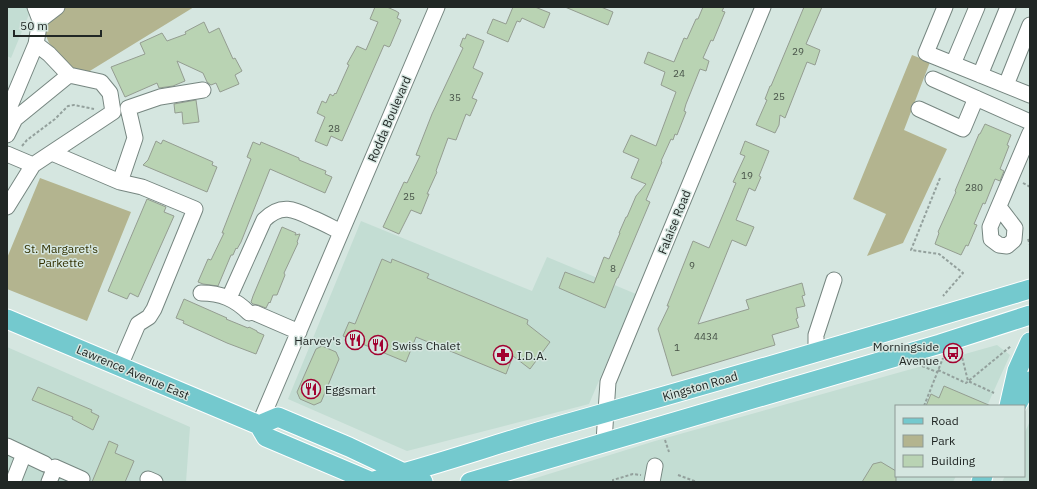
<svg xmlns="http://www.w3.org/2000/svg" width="1037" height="489" font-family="'IBM Plex Sans',sans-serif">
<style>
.built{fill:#c3ddd3}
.green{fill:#b3b48f}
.building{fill:#b9d3b3;stroke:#949d91}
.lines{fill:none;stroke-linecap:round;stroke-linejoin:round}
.minor-casing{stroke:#768680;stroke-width:17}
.major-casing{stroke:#fff;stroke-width:21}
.path{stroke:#93a09c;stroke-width:2;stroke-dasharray:3 2;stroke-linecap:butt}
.minor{stroke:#fff;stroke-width:15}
.major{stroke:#74c9ce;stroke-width:19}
.labels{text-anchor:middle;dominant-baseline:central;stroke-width:3;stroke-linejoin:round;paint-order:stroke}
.number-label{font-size:10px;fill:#475248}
.street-label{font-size:12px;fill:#212725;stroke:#d5e6e0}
.park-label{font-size:12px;fill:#323100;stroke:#d5e6e0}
.poi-label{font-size:12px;fill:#212725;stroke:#d5e6e0;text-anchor:start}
</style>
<rect width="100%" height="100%" fill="#d5e6e0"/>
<!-- built -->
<path class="built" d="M7,7H32L11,58L7,56Z
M361,221L532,291L547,257L636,294L589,404L407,451L288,399Z
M997,345L1010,355L987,406H896V476H956L953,482H523L655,441Z
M7,347L190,427L186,482H7Z
M1030,421V482H1002L1005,476H1024V434Z"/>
<!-- green -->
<path class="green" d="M34,7H194L80,77L49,43Z
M912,55L930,62L904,130L947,149L903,243L867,256L886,214L853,199Z
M40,178L131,212L87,321L7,289V258Z"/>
<!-- building -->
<path class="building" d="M375,7H387L396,11L399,13L397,18L401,20L390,46L389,47L384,45L342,141L331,136L327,146L315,141L325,117L317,113L322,101L326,103L330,94L333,96L335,93L336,94L349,65L347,64L357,46L366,50L378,22L370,19Z
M513,7H535L550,13L544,28L522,18L520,22L517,21L508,42L487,33L493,19L506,24Z
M565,7H601L613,12L608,25Z
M703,7H724L722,11L725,12L713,41L711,40L703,58L709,61L706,71L700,69L686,104L684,111L686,112L677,135L675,134L673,140L671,139L661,161L662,162L646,200L650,202L618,278H617L605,308L559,288L565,272L594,283L604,257L609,259L620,233H619L626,217H627L636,196L646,184L631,178L639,159L623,152L631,135L656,146L676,92L661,85L665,72L644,63L648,52L674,62L684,38L687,39L696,19H698Z
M804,7H822L806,44L820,50L815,65L807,62L785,118L780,115L779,125L775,133L756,125L767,100L765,99L770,86H771Z
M204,22L209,33L219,28L233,59L235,58L242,71L235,75L239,84L220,92L216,83L211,85L207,82L203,73L177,61L185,81L173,86L159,88L157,83L125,97L111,67L145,54L140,43L162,33L167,41L186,34L185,32Z
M467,34L484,41L473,68L483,73L472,98L477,100L470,116L466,114L456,140L448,138L436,171L437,172L427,194H429L421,214L411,210L399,234L383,227L404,182L407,183L420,156L416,155L432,114L463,48L460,46L463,38L465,39Z
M196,100L199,122L183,124L182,112L175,113L174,104Z
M985,124L1011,135L1007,145L1009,146L1000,169L1004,171L1000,181L995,179L985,204L983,203L974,224L977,225L968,246L966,245L961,255L935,244L939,233L938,232L956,192L955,191L979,134H980Z
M163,140L213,162L212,165L217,167L207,192L143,165L148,160L156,141L161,144Z
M745,141L769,151L759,176L761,177L755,191L749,188L736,220L754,227L746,246L732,240L698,324L749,309L746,300L802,283L805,295L802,296L805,306L796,308L798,318L796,319L799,327L772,335L775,345L672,376L658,329L669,306H667L693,241L709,248L727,205L736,183L733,182L745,156L740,154Z
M253,142L260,145L261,142L299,158V160L326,171L325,174L332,177L325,193L270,169L241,242L237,249L236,248L233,255H231L218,286L203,284L198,282L208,259L211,260L224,233H222L251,159L247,157Z
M147,199L166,207L164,212L174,216L138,297L130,293L127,299L108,291Z
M282,227L296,233L295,235L300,234L297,242L298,243L284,273L285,275L277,295H273L270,303L269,302L266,308L258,305L253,304L251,302L253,296Z
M382,259L391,263L392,259L429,274L427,278L528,320L527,324L550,342L530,369L513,356L506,374L416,337L406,362L343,336L349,322L355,324Z
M184,299L227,318L226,319L248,328L249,327L257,331V332L264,335L256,354L227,343L183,323L184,321L176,318Z
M322,346L336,352L339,359L321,402L314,405L300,399L297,392L316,349Z
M944,386L991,406H926L931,394L939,398Z
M38,387L92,410L91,412L99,416L93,430L72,419L73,417L32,400Z
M109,441L118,445L115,453L134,461L125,482H92Z
M881,462L896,471V482H862L873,464Z"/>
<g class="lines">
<defs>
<path id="minor" d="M35,7L40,20
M945,7L926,53L1030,95
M953,64L977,7
M980,75L1008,7
M933,79L1030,122
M1006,85L1030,25
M919,109L963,129L976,98
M7,113L36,44L40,20L57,7
M7,135L15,119L69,75
M52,153L120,182L142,187L195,209L154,309L149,317L138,324L120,366
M7,154L33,165
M120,182L135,138L128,108L160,97L203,90
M7,207L33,165L113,112L110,93L101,82L69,75L49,54L36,44
M999,207L1015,228L1014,240L1007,246L999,245L991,239L990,227L1030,133
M201,293C221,293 235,299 249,313
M229,298L264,220C281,203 294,209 312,218C322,222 331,227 341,232
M255,313L299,332
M816,353V335L834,280
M259,425L437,7
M604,441L608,382L763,7
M7,446L45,464
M148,479L155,482
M13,482L24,454
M49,482L55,467L82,479L81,482
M652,482L655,466"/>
<path id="major" d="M7,319L259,425L266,437L372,482
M1009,406L1017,371L1030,342
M1016,406L1030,381
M259,425L278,417L349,447L423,482
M370,482C435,466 498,443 562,425C719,381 874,336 1030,289
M470,482L940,344L1030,315
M981,482L983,476"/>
</defs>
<!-- minor casing -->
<use href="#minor" class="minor-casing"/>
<!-- major casing -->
<use href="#major" class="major-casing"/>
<!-- path -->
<path class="path" d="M22,146L27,140L55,119L68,106L74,105L94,109
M940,178L911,250L939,254L963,273L943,296
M1023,183L1030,187
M1028,239L1030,245
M961,353L968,381L994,393
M922,366L937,372
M938,370L966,383L1011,346
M924,406L943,358
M665,440L669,452
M678,475L697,482
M613,482V480L633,474L641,475"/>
<!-- minor -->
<use href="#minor" class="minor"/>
<!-- major -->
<use href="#major" class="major"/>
</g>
<!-- icons -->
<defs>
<symbol id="restaurant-ring" viewBox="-11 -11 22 22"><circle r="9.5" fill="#d5e6e0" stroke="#a20230" stroke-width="1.5"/><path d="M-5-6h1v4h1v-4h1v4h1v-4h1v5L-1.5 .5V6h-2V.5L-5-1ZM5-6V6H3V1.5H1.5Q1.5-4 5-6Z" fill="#a20230"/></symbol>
<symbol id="bus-ring" viewBox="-11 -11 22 22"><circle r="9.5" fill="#d5e6e0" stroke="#a20230" stroke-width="1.5"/><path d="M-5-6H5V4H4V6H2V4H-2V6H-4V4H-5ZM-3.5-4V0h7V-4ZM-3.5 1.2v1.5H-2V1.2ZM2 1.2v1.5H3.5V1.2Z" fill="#a20230"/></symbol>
<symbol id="pharmacy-ring" viewBox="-11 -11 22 22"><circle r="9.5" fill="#d5e6e0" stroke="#a20230" stroke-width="1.5"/><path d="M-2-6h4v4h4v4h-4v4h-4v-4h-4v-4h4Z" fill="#a20230"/></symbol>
</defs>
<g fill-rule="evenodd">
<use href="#restaurant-ring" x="344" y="329" width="22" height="22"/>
<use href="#restaurant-ring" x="367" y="334" width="22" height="22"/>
<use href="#bus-ring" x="942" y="342" width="22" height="22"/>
<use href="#pharmacy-ring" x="492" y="344" width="22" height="22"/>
<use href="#restaurant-ring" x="300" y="378" width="22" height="22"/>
</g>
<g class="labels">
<!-- number labels -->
<g class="number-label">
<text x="798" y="51">29</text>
<text x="679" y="73">24</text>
<text x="779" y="96">25</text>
<text x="455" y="97">35</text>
<text x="334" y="128">28</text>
<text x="747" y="175">19</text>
<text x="974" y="187">280</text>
<text x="409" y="196">25</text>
<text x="692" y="265">9</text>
<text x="613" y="268">8</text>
<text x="706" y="336">4434</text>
<text x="677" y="347">1</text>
</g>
<!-- street labels -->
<g class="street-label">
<text transform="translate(389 119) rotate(-67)">Rodda Boulevard</text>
<text transform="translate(674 222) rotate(-68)">Falaise Road</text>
<text transform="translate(133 372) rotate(23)">Lawrence Avenue East</text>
<text transform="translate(700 386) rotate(-16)">Kingston Road</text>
</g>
<!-- park labels -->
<g class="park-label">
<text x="61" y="248">St. Margaret's<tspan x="61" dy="14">Parkette</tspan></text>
</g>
<!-- poi labels -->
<g class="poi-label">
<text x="341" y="340" text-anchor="end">Harvey's</text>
<text x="392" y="345">Swiss Chalet</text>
<text x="939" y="346" text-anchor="end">Morningside<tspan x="939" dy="14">Avenue</tspan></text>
<text x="517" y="355">I.D.A.</text>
<text x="325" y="389">Eggsmart</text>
</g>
</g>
<!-- border -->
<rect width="1037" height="489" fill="none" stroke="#212725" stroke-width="16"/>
<!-- legend -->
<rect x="895" y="405" width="130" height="72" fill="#d5e6e0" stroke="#8d9a95"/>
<rect x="903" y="418" width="20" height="6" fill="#74c9ce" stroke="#8d9a95"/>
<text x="931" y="425" font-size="12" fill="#212725">Road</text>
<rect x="903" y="435" width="20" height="12" fill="#b3b48f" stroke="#8d9a95"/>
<text x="931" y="445" font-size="12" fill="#212725">Park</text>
<rect x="903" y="455" width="20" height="12" fill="#b9d3b3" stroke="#8d9a95"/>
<text x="931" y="465" font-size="12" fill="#212725">Building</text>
<!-- scale -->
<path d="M14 30v6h87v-6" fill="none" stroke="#212725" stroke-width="2"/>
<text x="20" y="30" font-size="12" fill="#212725" stroke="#d5e6e0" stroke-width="3" paint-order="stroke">50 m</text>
</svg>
